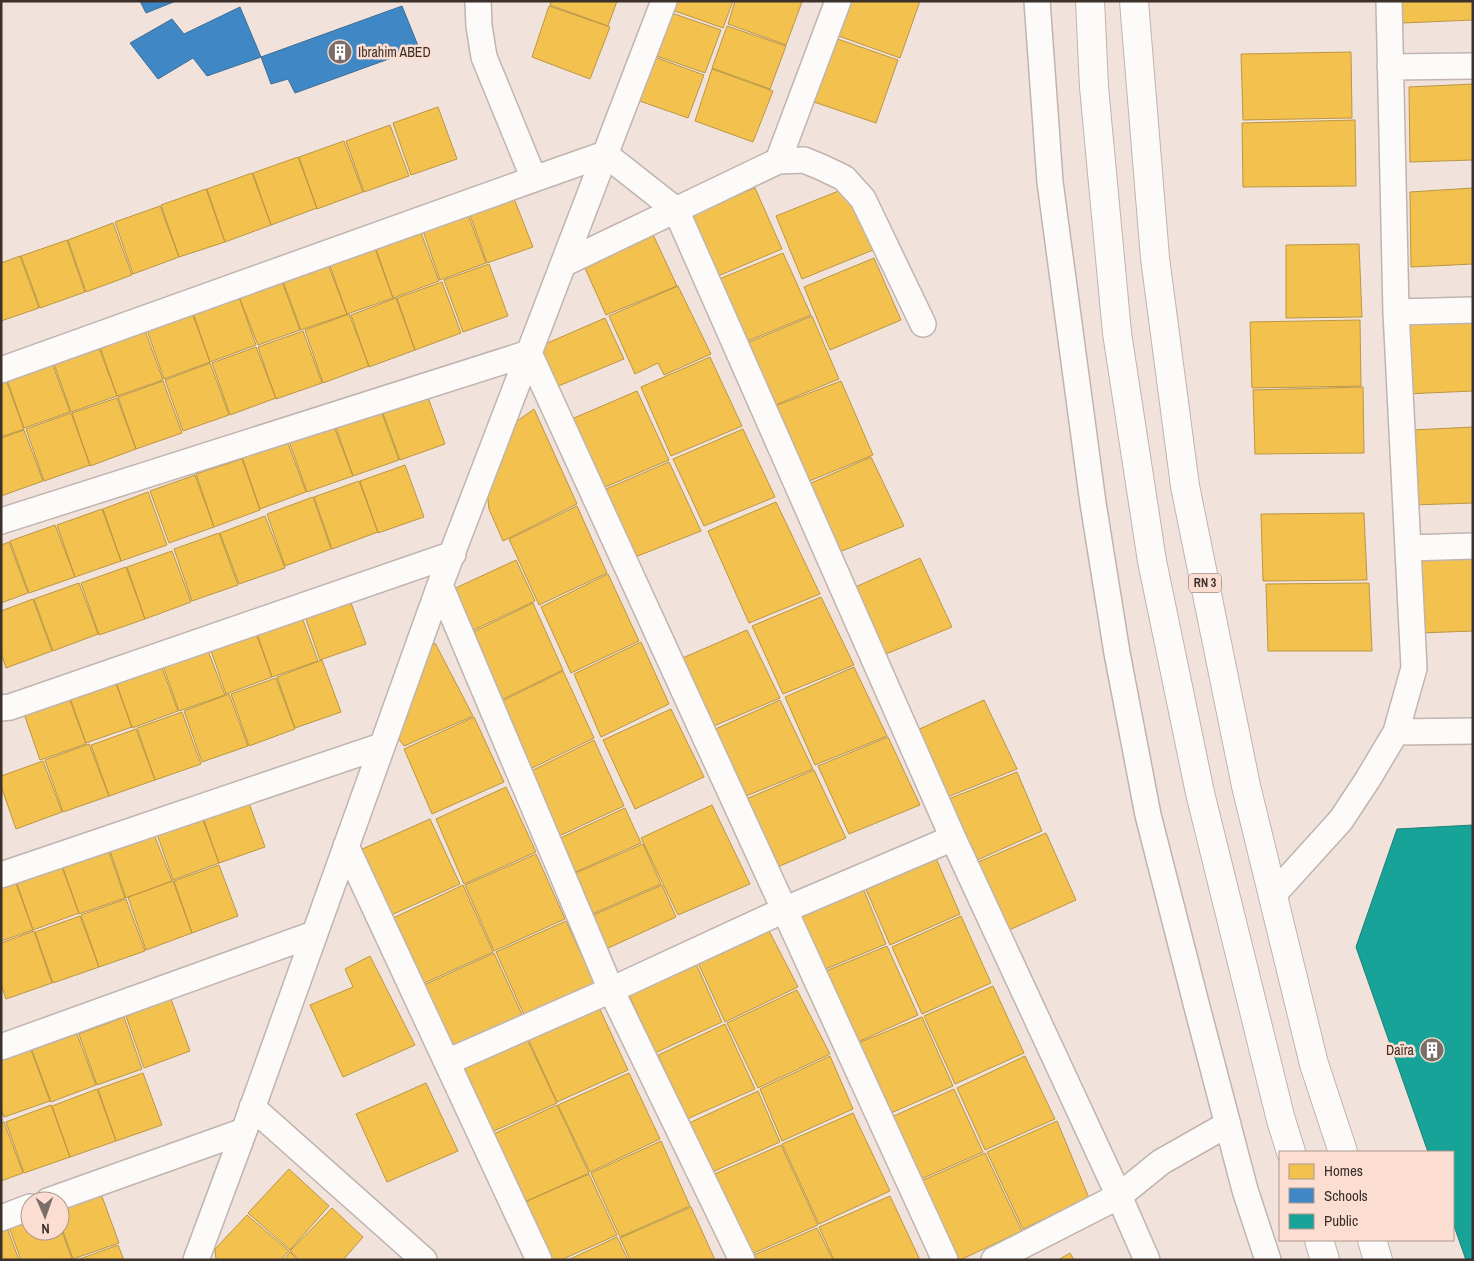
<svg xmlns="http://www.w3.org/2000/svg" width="1474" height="1261" font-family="'Archivo Narrow',sans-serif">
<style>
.homes{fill:#f2c14e;stroke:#bb9643}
.schools{fill:#3f88c5;stroke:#3e6e96}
.public{fill:#17a398;stroke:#228077}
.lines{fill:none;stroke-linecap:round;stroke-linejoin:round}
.minor-casing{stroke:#c0b4af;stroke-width:28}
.trunk-casing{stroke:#c0b4af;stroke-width:30}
.minor{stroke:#fdfbfa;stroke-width:25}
.trunk{stroke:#fdfbfa;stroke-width:28}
.labels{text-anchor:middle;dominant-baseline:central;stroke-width:5;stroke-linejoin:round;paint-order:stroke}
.shield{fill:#fbded1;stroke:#75645c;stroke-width:1}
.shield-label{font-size:12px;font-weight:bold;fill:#3b302a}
.poi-label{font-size:14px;fill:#3b302a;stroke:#fbded1;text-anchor:start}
</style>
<rect width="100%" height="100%" fill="#f1e2db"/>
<!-- homes -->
<path class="homes" d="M551,1H617L608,26L550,5Z
M672,1H733L723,28L669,9Z
M735,1H800L802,2L786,45L728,24Z
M845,1H920L900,58L833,34Z
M1402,1H1473V20L1402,23Z
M549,6L610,27L590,79L532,57Z
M666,11L721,30L705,73L651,54Z
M727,26L786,46L770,89L712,68Z
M832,37L898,60L876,123L808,100Z
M1351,52L1352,118L1243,120L1241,54Z
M649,55L704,75L688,118L634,99Z
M712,69L773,91L753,142L695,121Z
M1473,84V160L1410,162L1409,87Z
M438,107L457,159L411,175L393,123Z
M1355,120L1356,186L1243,187L1242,123Z
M390,125L409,176L364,192L346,141Z
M344,141L363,192L317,209L299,157Z
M298,157L317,208L271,225L253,173Z
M252,173L271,225L225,242L207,189Z
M755,188L782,249L711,279L685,215Z
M846,188L873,250L802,279L776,216Z
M1473,188V264L1411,267L1410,192Z
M206,189L225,242L179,257L161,205Z
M513,196L533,247L487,263L469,212Z
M160,206L179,257L133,274L115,222Z
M467,212L486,263L440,280L422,228Z
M113,223L132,275L86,292L68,240Z
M650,228L677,286L606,315L581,259Z
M420,230L439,281L393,298L375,246Z
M67,240L85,292L40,308L21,256Z
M1359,244L1362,317L1286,318V245Z
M374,246L393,298L347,314L329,263Z
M783,253L811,315L740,344L714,281Z
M20,256L39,308L1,321V263Z
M874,258L901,320L830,350L804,287Z
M327,262L347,314L301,330L282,279Z
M489,264L508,316L463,332L444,280Z
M281,279L300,330L258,345L238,294Z
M442,282L461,333L415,350L397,298Z
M678,286L711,354L664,375L658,363L635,374L609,316Z
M238,294L256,345L210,362L192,310Z
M396,298L415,350L369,367L351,315Z
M191,310L210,362L164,379L146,327Z
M349,314L369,366L323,383L305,330Z
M1473,315V391L1405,394L1404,319Z
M812,316L839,379L768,408L742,345Z
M605,318L624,359L556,387L536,348Z
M1360,320L1361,386L1252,388L1250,322Z
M144,328L163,380L117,396L99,344Z
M303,331L322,383L276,399L258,347Z
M98,345L117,396L71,412L53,361Z
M256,347L276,398L230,415L212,363Z
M710,357L742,426L671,456L641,387Z
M51,360L70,412L24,428L6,377Z
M210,363L229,415L183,431L165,380Z
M5,377L24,429L1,437V378Z
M163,381L182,433L136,449L118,397Z
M841,381L873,455L802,484L770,408Z
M1363,387L1364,453L1255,454L1253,390Z
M637,391L669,460L598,490L567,421Z
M426,392L445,444L400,460L381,408Z
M117,398L136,449L90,466L72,413Z
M380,408L399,460L353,476L335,425Z
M534,409L577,504L503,541L489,509L487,491L509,427Z
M71,413L90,465L44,481L26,429Z
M333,424L353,476L307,492L289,441Z
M1473,427V503L1412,505V430Z
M743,429L775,497L704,526L673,459Z
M24,430L43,481L1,496V438Z
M287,441L306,492L260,509L242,457Z
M871,457L904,526L832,555L802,487Z
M242,459L260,510L214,527L196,474Z
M669,462L701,531L630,559L599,492Z
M405,465L424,517L378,533L360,481Z
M195,475L214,527L169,543L150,491Z
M359,481L378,532L332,549L314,497Z
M148,492L167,545L121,561L103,509Z
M313,497L331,549L285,566L267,514Z
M776,502L820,594L749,623L708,531Z
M577,506L607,573L539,605L509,539Z
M102,509L121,561L75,577L57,525Z
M1364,513L1367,580L1263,581L1261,514Z
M265,516L285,568L239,584L220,533Z
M55,525L75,577L29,593L10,541Z
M219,533L238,585L192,601L174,549Z
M9,542L28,593L1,603V545Z
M172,551L191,602L145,619L127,567Z
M1473,554V631L1420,633L1418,555Z
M920,558L952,627L881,656L851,589Z
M516,560L535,601L465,634L447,592Z
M126,567L145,619L99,635L81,583Z
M608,574L639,641L571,673L541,607Z
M79,583L98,634L53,651L34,599Z
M1369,583L1372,651H1268L1266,584Z
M347,592L366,644L320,660L302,608Z
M821,597L854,665L783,694L752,626Z
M33,599L52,651L6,668L1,653V611Z
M533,603L563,670L495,703L465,636Z
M299,609L318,661L272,677L254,625Z
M253,625L272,677L226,694L208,642Z
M747,630L780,698L709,728L678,660Z
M641,642L669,704L601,737L574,674Z
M205,643L225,695L179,711L161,660Z
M435,643L473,716L404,746L395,734L423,655Z
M159,660L178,711L132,728L114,676Z
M322,660L341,712L295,728L277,677Z
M854,667L887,736L815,765L785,697Z
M563,671L594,738L526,771L496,704Z
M113,676L132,727L86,743L68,692Z
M276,678L295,729L249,746L231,694Z
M67,692L86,744L40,760L22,708Z
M229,694L248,746L202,762L184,711Z
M780,700L813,769L741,798L711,731Z
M984,700L1017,769L945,798L915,731Z
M671,709L704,777L635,809L603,740Z
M182,712L201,764L155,780L137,728Z
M474,717L504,782L432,814L404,749Z
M136,729L155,780L109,796L91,745Z
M888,737L920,805L849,834L818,766Z
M594,740L624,806L557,837L527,773Z
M89,744L109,796L63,812L45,760Z
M43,761L62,812L16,829L1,786V776Z
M814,770L846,838L775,868L744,800Z
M1017,772L1042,831L973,862L946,800Z
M506,787L536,852L464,884L436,819Z
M246,795L265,847L219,863L201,812Z
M712,805L750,884L678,915L641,838Z
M625,808L641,843L571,874L556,840Z
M200,812L219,863L173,880L155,828Z
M430,819L460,884L389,916L360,850Z
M152,829L172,881L126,898L108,845Z
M1046,833L1076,900L1007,931L976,863Z
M643,844L661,884L590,915L571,875Z
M107,846L125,898L79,914L61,862Z
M932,849L960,914L890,945L862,880Z
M536,854L565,919L494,951L465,885Z
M60,862L79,913L33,930L15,878Z
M219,865L238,916L192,933L174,881Z
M14,878L33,930L1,941V883Z
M173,881L192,933L146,950L128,897Z
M860,881L886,944L816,973L789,912Z
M463,885L493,952L422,984L393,918Z
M662,885L676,917L606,949L591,916Z
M126,899L145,951L99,967L81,915Z
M80,916L99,967L53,983L35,932Z
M961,916L991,983L922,1014L892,947Z
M566,921L596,986L525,1017L496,952Z
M765,923L798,987L725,1022L695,956Z
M34,931L52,983L6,999L1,984V943Z
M887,946L918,1015L849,1046L816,975Z
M494,953L524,1019L453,1050L424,985Z
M370,956L415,1045L343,1077L310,1005L353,987L345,969Z
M693,957L722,1022L655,1053L626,988Z
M993,986L1024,1053L955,1084L924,1016Z
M797,990L830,1054L758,1088L727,1023Z
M171,999L190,1051L144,1068L126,1016Z
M597,1003L628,1070L557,1102L526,1034Z
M124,1017L142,1069L97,1085L79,1034Z
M922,1017L953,1086L884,1116L851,1046Z
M725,1024L755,1089L687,1119L658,1055Z
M77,1034L96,1085L51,1102L32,1050Z
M525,1035L557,1103L485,1135L455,1067Z
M31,1050L50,1101L4,1117L1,1109V1060Z
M830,1056L853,1109L782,1141L760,1089Z
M1025,1056L1055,1119L985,1150L957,1088Z
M143,1073L162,1125L116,1141L98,1089Z
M629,1073L660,1139L590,1172L558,1105Z
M426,1083L458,1151L387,1182L356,1114Z
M97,1089L116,1141L70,1157L52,1106Z
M954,1089L983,1152L914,1182L887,1119Z
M758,1091L780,1142L710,1173L687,1124Z
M51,1105L70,1157L24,1173L6,1122Z
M557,1105L589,1173L518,1205L487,1137Z
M853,1113L890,1191L819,1224L782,1144Z
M1057,1121L1089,1198L1023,1229L987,1152Z
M4,1122L23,1173L1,1181V1123Z
M661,1141L690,1206L620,1237L591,1173Z
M781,1145L818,1225L747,1256L710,1176Z
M985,1153L1022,1231L960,1260H949L914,1184Z
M289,1169L329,1206L290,1250L248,1213Z
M589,1174L617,1235L561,1260H542L518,1205Z
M100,1191L119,1243L73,1259L60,1223V1205Z
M890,1196L920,1260H834L819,1227Z
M691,1207L715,1260H630L620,1238Z
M332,1208L363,1237L343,1260H300L290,1251Z
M247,1215L289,1251L281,1260H216L215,1249Z
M30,1216V1231H60V1226L72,1259L21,1260L8,1224Z
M6,1225L19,1260H1V1227Z
M817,1228L833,1260H748L747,1258Z
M617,1237L628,1260H568Z
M118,1245L124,1260H77Z
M290,1252L298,1260H284Z
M1070,1253L1074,1260H1058Z"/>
<!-- schools -->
<path class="schools" d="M140,1H176L146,13Z
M402,6L419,48L295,93L288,79L271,84L261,57Z
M240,7L261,57L207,76L193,58L158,79L130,43L172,19L184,34Z"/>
<!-- public -->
<path class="public" d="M1473,825V1260H1466L1453,1223V1152H1428L1356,947L1397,829Z"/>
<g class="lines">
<defs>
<path id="minor" d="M478,1L479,26L484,57L534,179
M1037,1L1050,182L1093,503L1117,653L1148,815L1197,1007L1245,1190L1268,1260
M1390,67L1473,66
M778,161L804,160L821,167L844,178L863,199L923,324
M563,264L778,161L838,1
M1396,312L1473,310
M1,370L534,179L605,154L676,210L953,838L1119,1196L1147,1260
M1,521L529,353L945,1260
M1408,548L1473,546
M440,585L611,990L742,1260
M1,708L10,707L453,554
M1396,732L1473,731
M346,846L539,1260
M1,875L381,746
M1273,895L1341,820L1368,779L1396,732L1414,668L1396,312L1389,1
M1,1047L314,934
M447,1062L611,990L784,910L953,838
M252,1107L424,1260
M48,1201L244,1131
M1,1218L30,1207
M196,1260L244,1131L440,585L664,1
M994,1260L1119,1196L1161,1162L1228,1124"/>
<path id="trunk" d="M1090,1L1094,87L1117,333L1152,561L1200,793L1281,1120L1291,1152
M1134,1L1155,258L1185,486L1246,786L1314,1064L1343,1152
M1319,1240L1325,1260
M1372,1240L1378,1260"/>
</defs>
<!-- minor casing -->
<use href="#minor" class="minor-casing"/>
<!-- trunk casing -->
<use href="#trunk" class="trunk-casing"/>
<!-- minor -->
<use href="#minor" class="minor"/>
<!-- trunk -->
<use href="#trunk" class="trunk"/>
</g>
<!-- icons -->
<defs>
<symbol id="building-disc" viewBox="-11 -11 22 22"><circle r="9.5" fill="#7b6e68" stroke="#fbded1"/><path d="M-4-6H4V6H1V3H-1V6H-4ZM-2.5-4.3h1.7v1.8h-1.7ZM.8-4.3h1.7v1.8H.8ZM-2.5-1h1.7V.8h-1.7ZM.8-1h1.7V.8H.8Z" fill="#fff"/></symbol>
</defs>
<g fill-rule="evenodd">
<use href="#building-disc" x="326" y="38" width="28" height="28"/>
<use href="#building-disc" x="1418" y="1036" width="28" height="28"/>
</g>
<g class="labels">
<!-- shield labels -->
<rect class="shield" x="1189" y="573.5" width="32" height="19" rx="4"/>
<g class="shield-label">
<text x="1205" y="583">RN 3</text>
</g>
<!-- poi labels -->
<g class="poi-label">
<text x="358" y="52">Ibrahim ABED</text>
<text x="1414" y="1050" text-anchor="end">Daïra</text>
</g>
</g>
<!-- border -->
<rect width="1474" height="1261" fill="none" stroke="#3b302a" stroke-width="5"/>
<!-- legend -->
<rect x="1279" y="1151" width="175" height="90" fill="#fbded1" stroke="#ae988e"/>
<rect x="1289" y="1164" width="25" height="15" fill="#f2c14e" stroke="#ae988e"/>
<text x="1324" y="1176" font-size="15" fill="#3b302a">Homes</text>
<rect x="1289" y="1188" width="25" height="15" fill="#3f88c5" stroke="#ae988e"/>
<text x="1324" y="1201" font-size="15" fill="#3b302a">Schools</text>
<rect x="1289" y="1214" width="25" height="15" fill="#17a398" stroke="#ae988e"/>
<text x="1324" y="1226" font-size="15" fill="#3b302a">Public</text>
<!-- north arrow -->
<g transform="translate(45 1216) rotate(178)"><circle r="24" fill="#fbded1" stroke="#ae988e"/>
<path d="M0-4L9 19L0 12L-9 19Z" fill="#7b6e68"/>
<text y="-8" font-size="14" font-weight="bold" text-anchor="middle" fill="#3b302a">N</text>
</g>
</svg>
